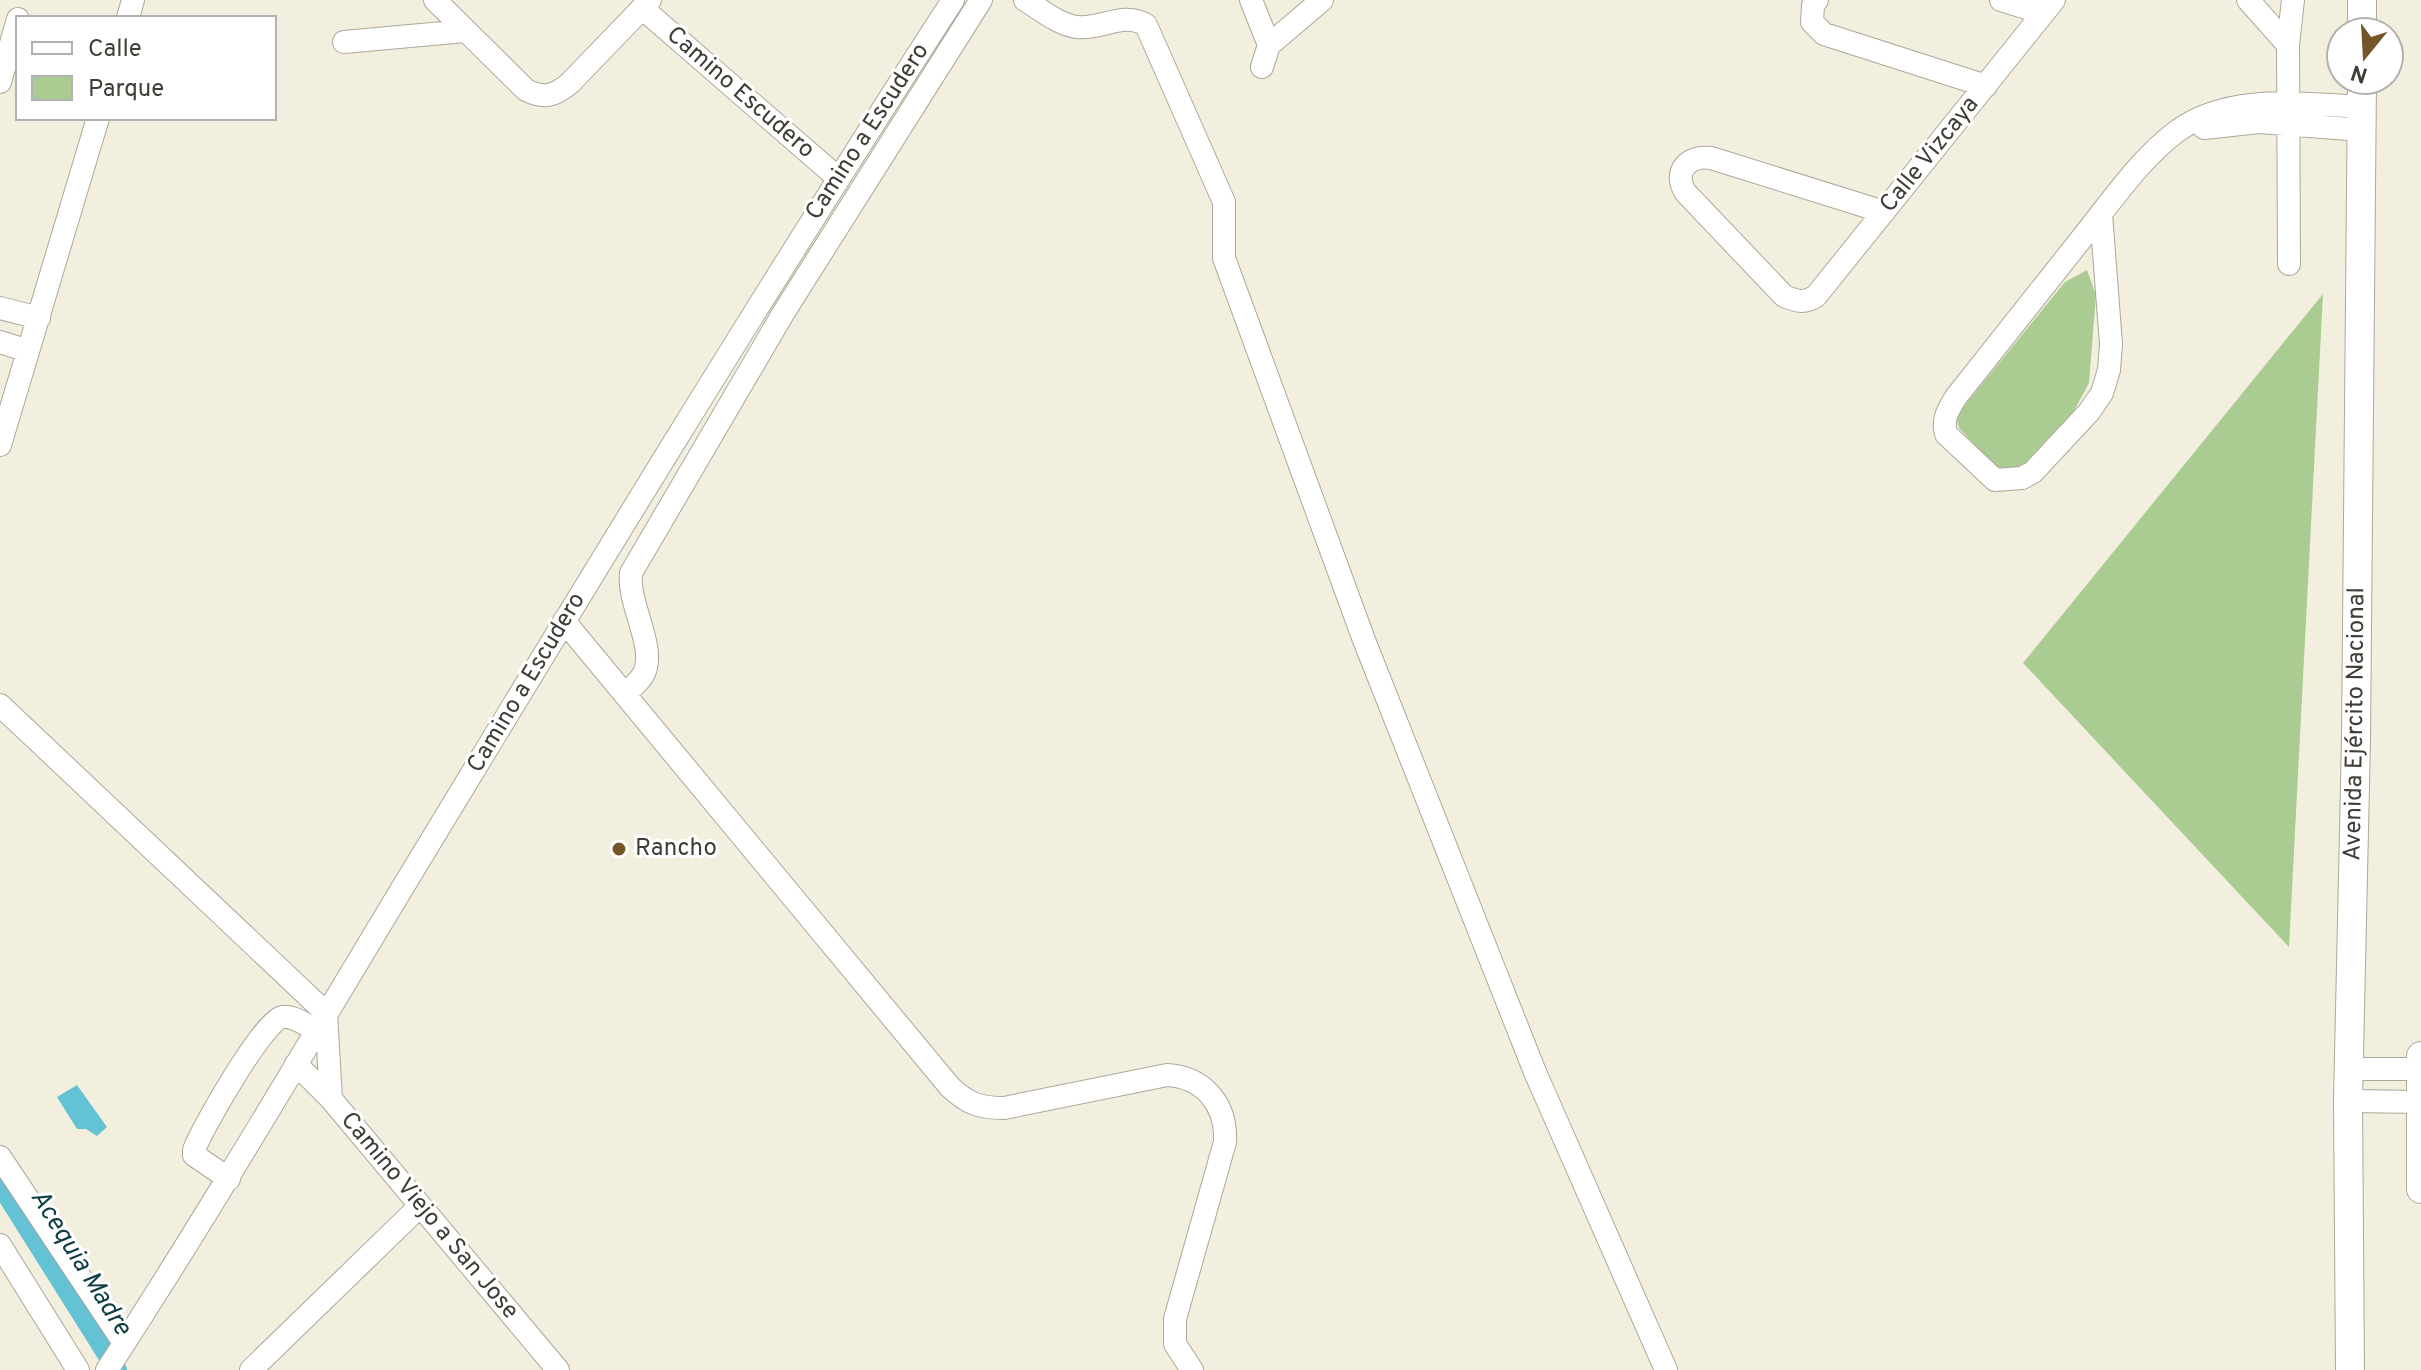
<svg xmlns="http://www.w3.org/2000/svg" width="2421" height="1370" font-family="Overpass,sans-serif">
<style>
.green{fill:#aacc92}
.water{fill:#63c3d5}
.lines{fill:none;stroke-linecap:round;stroke-linejoin:round}
.canal{stroke:#63c3d5;stroke-width:20}
.minor-casing{stroke:#aca899;stroke-width:24}
.major-casing{stroke:#aca899;stroke-width:30}
.minor{stroke:#fff;stroke-width:22}
.major{stroke:#fff;stroke-width:28}
.poi-dot{fill:#74552a;stroke:#fff;stroke-width:3}
.labels{text-anchor:middle;dominant-baseline:central;stroke-width:6;stroke-linejoin:round;paint-order:stroke}
.street-label{font-size:24px;fill:#3e3d36;stroke:#fff}
.poi-label{font-size:24px;fill:#3e3d36;stroke:#fff;text-anchor:start}
.water-label{font-size:26px;font-style:italic;fill:#0f3d44;stroke:#fff}
</style>
<rect width="100%" height="100%" fill="#f3efde"/>
<!-- green -->
<path class="green" d="M2087,270L2096,295L2089,383L2074,411L2018,471L2001,473L1959,428L1956,416L2065,282Z
M2323,294L2289,947L2023,663Z"/>
<!-- water -->
<path class="water" d="M77,1085L107,1127L97,1136L86,1129H77L57,1097Z"/>
<g class="lines">
<!-- canal -->
<path class="canal" d="M0,1184L117,1370"/>
<defs>
<path id="minor" d="M435,0L526,90C544,99 555,96 570,83L650,0
M1025,0C1040,9 1059,25 1077,27C1101,30 1123,11 1146,25L1224,202V258L1364,640L1535,1072L1666,1370
M1251,0L1269,45
M1817,0L1813,5L1812,22L1824,34L1986,86
M2001,0L2043,13
M2248,0L2288,45
M642,8L838,178
M128,18L133,0
M344,42L465,31
M1262,67L1269,45L1322,0
M0,82L18,19
M2204,128L2259,122L2362,130
M1884,212L1711,158C1688,155 1672,172 1686,193L1784,296C1796,301 1804,304 1816,296L2054,0
M2101,214L2111,344L2109,370L2102,393L2089,412L2033,472L2022,478L1995,480L1946,434C1942,419 1948,410 1956,397L2082,238C2111,202 2139,160 2176,132C2228,93 2302,104 2363,107
M2289,264L2288,45L2293,0
M0,308L39,318
M0,342L28,351
M0,445L98,118
M564,621L950,1087C968,1104 980,1108 1004,1108L1167,1075C1204,1077 1227,1105 1225,1142L1175,1319V1344L1192,1370
M625,694C631,688 639,682 643,675C658,649 627,604 631,573L784,312L981,0
M0,705L326,1013L331,1099
M296,1064L331,1099L558,1370
M2349,1069H2421
M2348,1101L2421,1102
M0,1157L124,1343
M229,1179L194,1155V1150C201,1130 264,1020 282,1017C293,1015 306,1025 316,1030
M0,1245L78,1370
M107,1370C210,1212 305,1049 403,887C583,590 764,292 953,0
M251,1370L420,1206"/>
<g id="major">
<path d="M2362,32V0"/>
<path d="M2421,1056V1189"/>
<path id="s1" d="M2350,1370L2348,1101L2356,739L2362,80"/>
</g>
</defs>
<!-- minor casing -->
<use href="#minor" class="minor-casing"/>
<!-- major casing -->
<use href="#major" class="major-casing"/>
<!-- minor -->
<use href="#minor" class="minor"/>
<!-- major -->
<use href="#major" class="major"/>
</g>
<!-- markers -->
<circle class="poi-dot" cx="619" cy="849" r="8"/>
<g class="labels">
<!-- street labels -->
<g class="street-label">
<text transform="translate(740 93) rotate(41)">Camino Escudero</text>
<text transform="translate(868 132) rotate(-57)">Camino a Escudero</text>
<text transform="translate(1930 155) rotate(-51)">Calle Vizcaya</text>
<text transform="translate(527 683) rotate(-59)">Camino a Escudero</text>
<text stroke="none"><textPath href="#s1" startOffset="646">Avenida Ejército Nacional</textPath></text>
<text transform="translate(429 1216) rotate(50)">Camino Viejo a San Jose</text>
</g>
<!-- poi labels -->
<g class="poi-label">
<text x="635" y="849">Rancho</text>
</g>
<!-- water labels -->
<g class="water-label">
<text transform="translate(80 1263) rotate(58)">Acequia Madre</text>
</g>
</g>
<!-- legend -->
<rect x="16" y="16" width="260" height="104" fill="#ffffff" stroke="#b2b1af" stroke-width="2"/>
<rect x="32" y="42" width="40" height="12" fill="#ffffff" stroke="#b2b1af" stroke-width="2"/>
<text x="88" y="56" font-size="24" fill="#3e3d36">Calle</text>
<rect x="32" y="76" width="40" height="24" fill="#aacc92" stroke="#b2b1af" stroke-width="2"/>
<text x="88" y="96" font-size="24" fill="#3e3d36">Parque</text>
<!-- north arrow -->
<g transform="translate(2365 56) rotate(198)"><circle r="38" fill="#ffffff" stroke="#b2b1af" stroke-width="2"/>
<path d="M0-6L14 30L0 20L-14 30Z" fill="#74552a"/>
<text y="-12" font-size="22" font-weight="bold" text-anchor="middle" fill="#3e3d36">N</text>
</g>
</svg>
